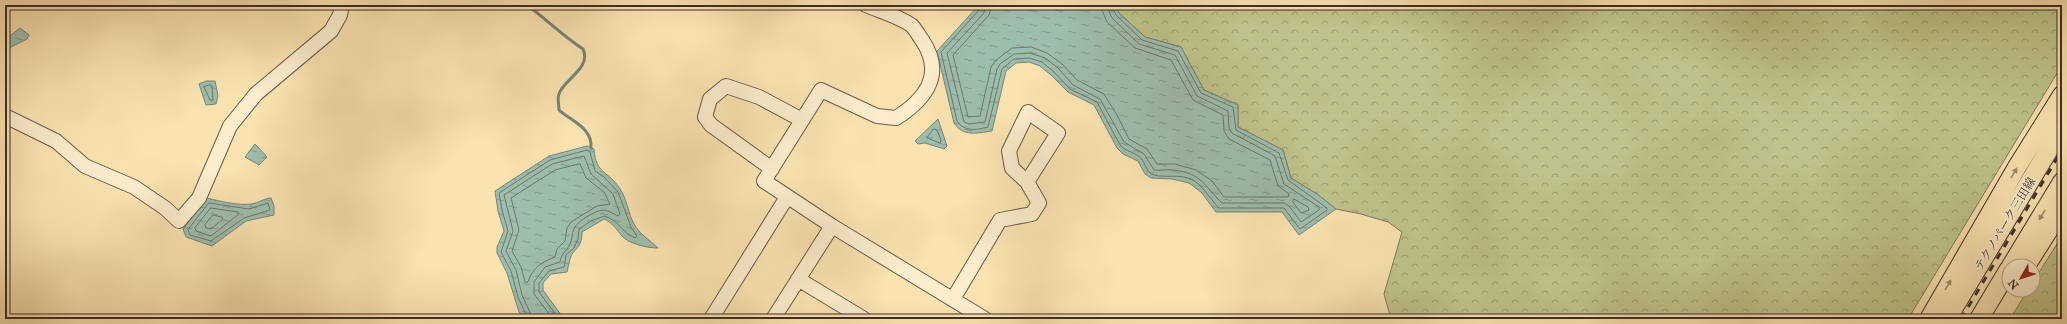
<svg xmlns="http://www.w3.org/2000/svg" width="2067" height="324" font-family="'IM FELL Great Primer','Noto Serif JP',serif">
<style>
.forest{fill:url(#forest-crowns);stroke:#7e7859}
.water{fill:url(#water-ripples);stroke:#778477}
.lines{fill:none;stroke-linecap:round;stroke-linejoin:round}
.shore{stroke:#6d766a;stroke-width:1}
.stream{stroke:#778477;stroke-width:3}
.minor-casing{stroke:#6c5a4a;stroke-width:16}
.major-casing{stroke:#3c2d27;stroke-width:20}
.minor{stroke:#fcedcc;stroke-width:14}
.major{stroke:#fae3b1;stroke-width:18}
.rail{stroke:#3c2d27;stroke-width:3;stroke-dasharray:7 7;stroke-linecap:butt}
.oneway{fill:#9b886c}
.labels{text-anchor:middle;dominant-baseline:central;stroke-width:3;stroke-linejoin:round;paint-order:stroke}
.street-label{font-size:12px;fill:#3c2d27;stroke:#fcedcc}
</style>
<defs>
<pattern id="forest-crowns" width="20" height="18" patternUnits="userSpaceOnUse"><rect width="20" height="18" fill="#bfc38b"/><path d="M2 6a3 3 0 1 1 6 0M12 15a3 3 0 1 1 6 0" fill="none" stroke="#9c9f72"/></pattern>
<pattern id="water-ripples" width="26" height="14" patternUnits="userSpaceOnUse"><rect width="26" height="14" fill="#9ebead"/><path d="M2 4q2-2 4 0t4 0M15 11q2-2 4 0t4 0" fill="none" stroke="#829b8d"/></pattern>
</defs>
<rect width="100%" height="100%" fill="#fae3b1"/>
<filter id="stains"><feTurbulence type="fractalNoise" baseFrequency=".005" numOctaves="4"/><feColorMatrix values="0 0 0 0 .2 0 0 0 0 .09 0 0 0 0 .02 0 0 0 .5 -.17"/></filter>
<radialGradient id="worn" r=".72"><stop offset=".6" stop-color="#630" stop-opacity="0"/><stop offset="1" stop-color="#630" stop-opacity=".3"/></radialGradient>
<!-- forest -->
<path class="forest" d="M1115,5H2062V65L1908,319H1391L1384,294L1402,232L1388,222L1361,214L1336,209L1317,194L1291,178L1283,150L1238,127V105L1204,90L1181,47L1145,37L1119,13Z
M2062,236V319H2010L2028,290H2033V282Z"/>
<!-- water -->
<path class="water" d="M979,5H1115L1119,13L1145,37L1181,47L1204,90L1238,105V127L1283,150L1291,178L1317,194L1336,209L1299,235L1282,212H1216L1201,192L1189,183L1172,179L1151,178L1145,174L1138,161L1123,154L1117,148L1094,105L1068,92L1051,75L1040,66L1029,62L1016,63L1006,71L992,131C977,133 963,137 954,123L937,51Z
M20,28L29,35L27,39L5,50V40Z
M206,81H215L218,96L216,104L206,105L199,84Z
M938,119L947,146L944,149L925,143L918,144L915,141Z
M255,144L267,157L259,165L245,157Z
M587,146L594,149C596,175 608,170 620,189C627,199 628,213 634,224C639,234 650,240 658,248C648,248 629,244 622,236C616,229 613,223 604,219L582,232C582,250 573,248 570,259C569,263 568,268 567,272L551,274L543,283V290L564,319H525L519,312L507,273L497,253V247L504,231L498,211L495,191L549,156Z
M207,198C219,201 239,206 251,204C259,203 265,198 271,198L274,206V215L246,221L212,246L186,237L183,229Z"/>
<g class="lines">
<!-- shore -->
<path class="shore" d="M981,5L980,9L941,52L957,121C964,132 977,130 988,127L1002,69L1014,59L1029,58L1042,62L1054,72L1070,89L1097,102L1120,145C1126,152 1135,152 1141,158C1146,164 1146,173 1154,175C1166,178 1179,174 1191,179C1204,186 1209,198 1219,208H1284L1300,229L1327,210V208L1288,180L1279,153L1236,130L1233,107L1201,93L1178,51L1142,40L1116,15L1111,5
M986,5L984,13L947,53L964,122L969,124L985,122L997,69L1000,64L1014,54L1030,53L1045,58L1058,68L1073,85L1100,99L1124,142L1144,154L1154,170C1161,171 1167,169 1173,170C1202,173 1204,186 1222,203H1284L1289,206L1301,222L1319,210V207L1284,184L1275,156L1232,133L1229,128L1228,111L1197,96L1175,55L1139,44L1112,18L1106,5
M992,5L989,15L953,55L968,117L980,116L991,67L996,60L1012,48L1031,47L1047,53L1062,64L1077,80L1104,94L1117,115L1129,139L1147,149L1157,164H1175L1196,170L1212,181L1224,197H1288L1289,194L1278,186L1270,160L1229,139L1224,131L1223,115L1193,100L1171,60L1135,48L1107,22L1100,5
M210,85L212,86L213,100H210L204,87Z
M934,129L937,130L941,140L940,143L927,138Z
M580,164L586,178L604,192L610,204L597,206L571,222L567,228L565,241L557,249L555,257C542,262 532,268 528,282H525L521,267L512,251L519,230L511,198L555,170Z
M1294,199L1308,207L1309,210L1301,213L1293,202Z
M209,203L249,209L268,203L270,210L244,218L211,241L190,235L188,230Z
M211,208L238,212L239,214L211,236L196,231L195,228Z
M213,215L222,217L223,219L211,229L206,228L205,225Z
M528,319L518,297L511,271L501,252L508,231L502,210L499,193L550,160L587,150L590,152L595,171L604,177L618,192L631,227L637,236L635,238C621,232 619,220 604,216L591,221L579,229L578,239L574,248L566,255L564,267L549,271L539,283V292L559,319
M533,319L522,295L516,270L506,251L513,231L504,195L552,164L584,156L591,174L613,194L620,214L618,216C614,214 608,210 603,210C595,211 577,221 574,229C571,233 573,239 570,244C566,252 562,252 560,262L545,267L534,282V294L553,319"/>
<!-- stream -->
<path class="stream" d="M527,5C546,19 563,36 583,49C592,68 563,80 559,94C557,99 559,105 559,110C571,121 593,128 591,148"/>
<defs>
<path id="minor" d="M866,5C880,11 898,16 911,25C915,28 919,36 922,40C945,74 926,99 896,118L877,116L821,90L764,181L832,226L985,319
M5,116L56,141L85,166L134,187L165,208L179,221L199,198L230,126L256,94L331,31L340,15L342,5
M772,169L711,125L705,117L710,99L726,86L759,97L802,120
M798,279L864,319
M953,299L1000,220L1032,214L1039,203L1027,182L1012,168L1009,151L1028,112L1058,133L1027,182
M711,319L787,197
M773,319L832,226"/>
<path id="major" d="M2011,266L2062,182
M2026,266L2062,209
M1929,319L2017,167L2062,95
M1947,319L2062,128
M1979,319L2009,269"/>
</defs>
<!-- minor casing -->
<use href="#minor" class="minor-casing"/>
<!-- major casing -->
<use href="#major" class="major-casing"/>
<!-- minor -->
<use href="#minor" class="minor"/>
<!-- major -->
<use href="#major" class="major"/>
<!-- rail -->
<path class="rail" d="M1961,319L2062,150"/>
</g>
<!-- one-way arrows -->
<defs><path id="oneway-solid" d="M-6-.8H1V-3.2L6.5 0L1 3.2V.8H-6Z"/></defs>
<g class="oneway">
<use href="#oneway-solid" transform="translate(2014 173) rotate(-60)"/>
<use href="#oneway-solid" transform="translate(2042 215) rotate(121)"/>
<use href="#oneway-solid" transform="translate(1948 285) rotate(-60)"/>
</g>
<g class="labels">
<!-- street labels -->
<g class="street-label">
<text transform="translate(2005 224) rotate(-59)">テクノパーク三田線</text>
</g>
</g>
<!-- margin -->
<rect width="2067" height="324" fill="none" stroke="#fae3b1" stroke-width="20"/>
<rect x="6" y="6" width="2055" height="312" fill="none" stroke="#3c2d27" stroke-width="2"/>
<rect x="10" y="10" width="2047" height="304" fill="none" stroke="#3c2d27"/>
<!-- north arrow -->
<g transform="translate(2021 278) rotate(231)"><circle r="19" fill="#fcedcc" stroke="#afa08a"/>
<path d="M0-3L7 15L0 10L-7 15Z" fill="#8f2418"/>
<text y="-6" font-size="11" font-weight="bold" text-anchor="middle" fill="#3c2d27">N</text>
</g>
<rect width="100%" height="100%" filter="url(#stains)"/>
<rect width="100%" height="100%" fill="url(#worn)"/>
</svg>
